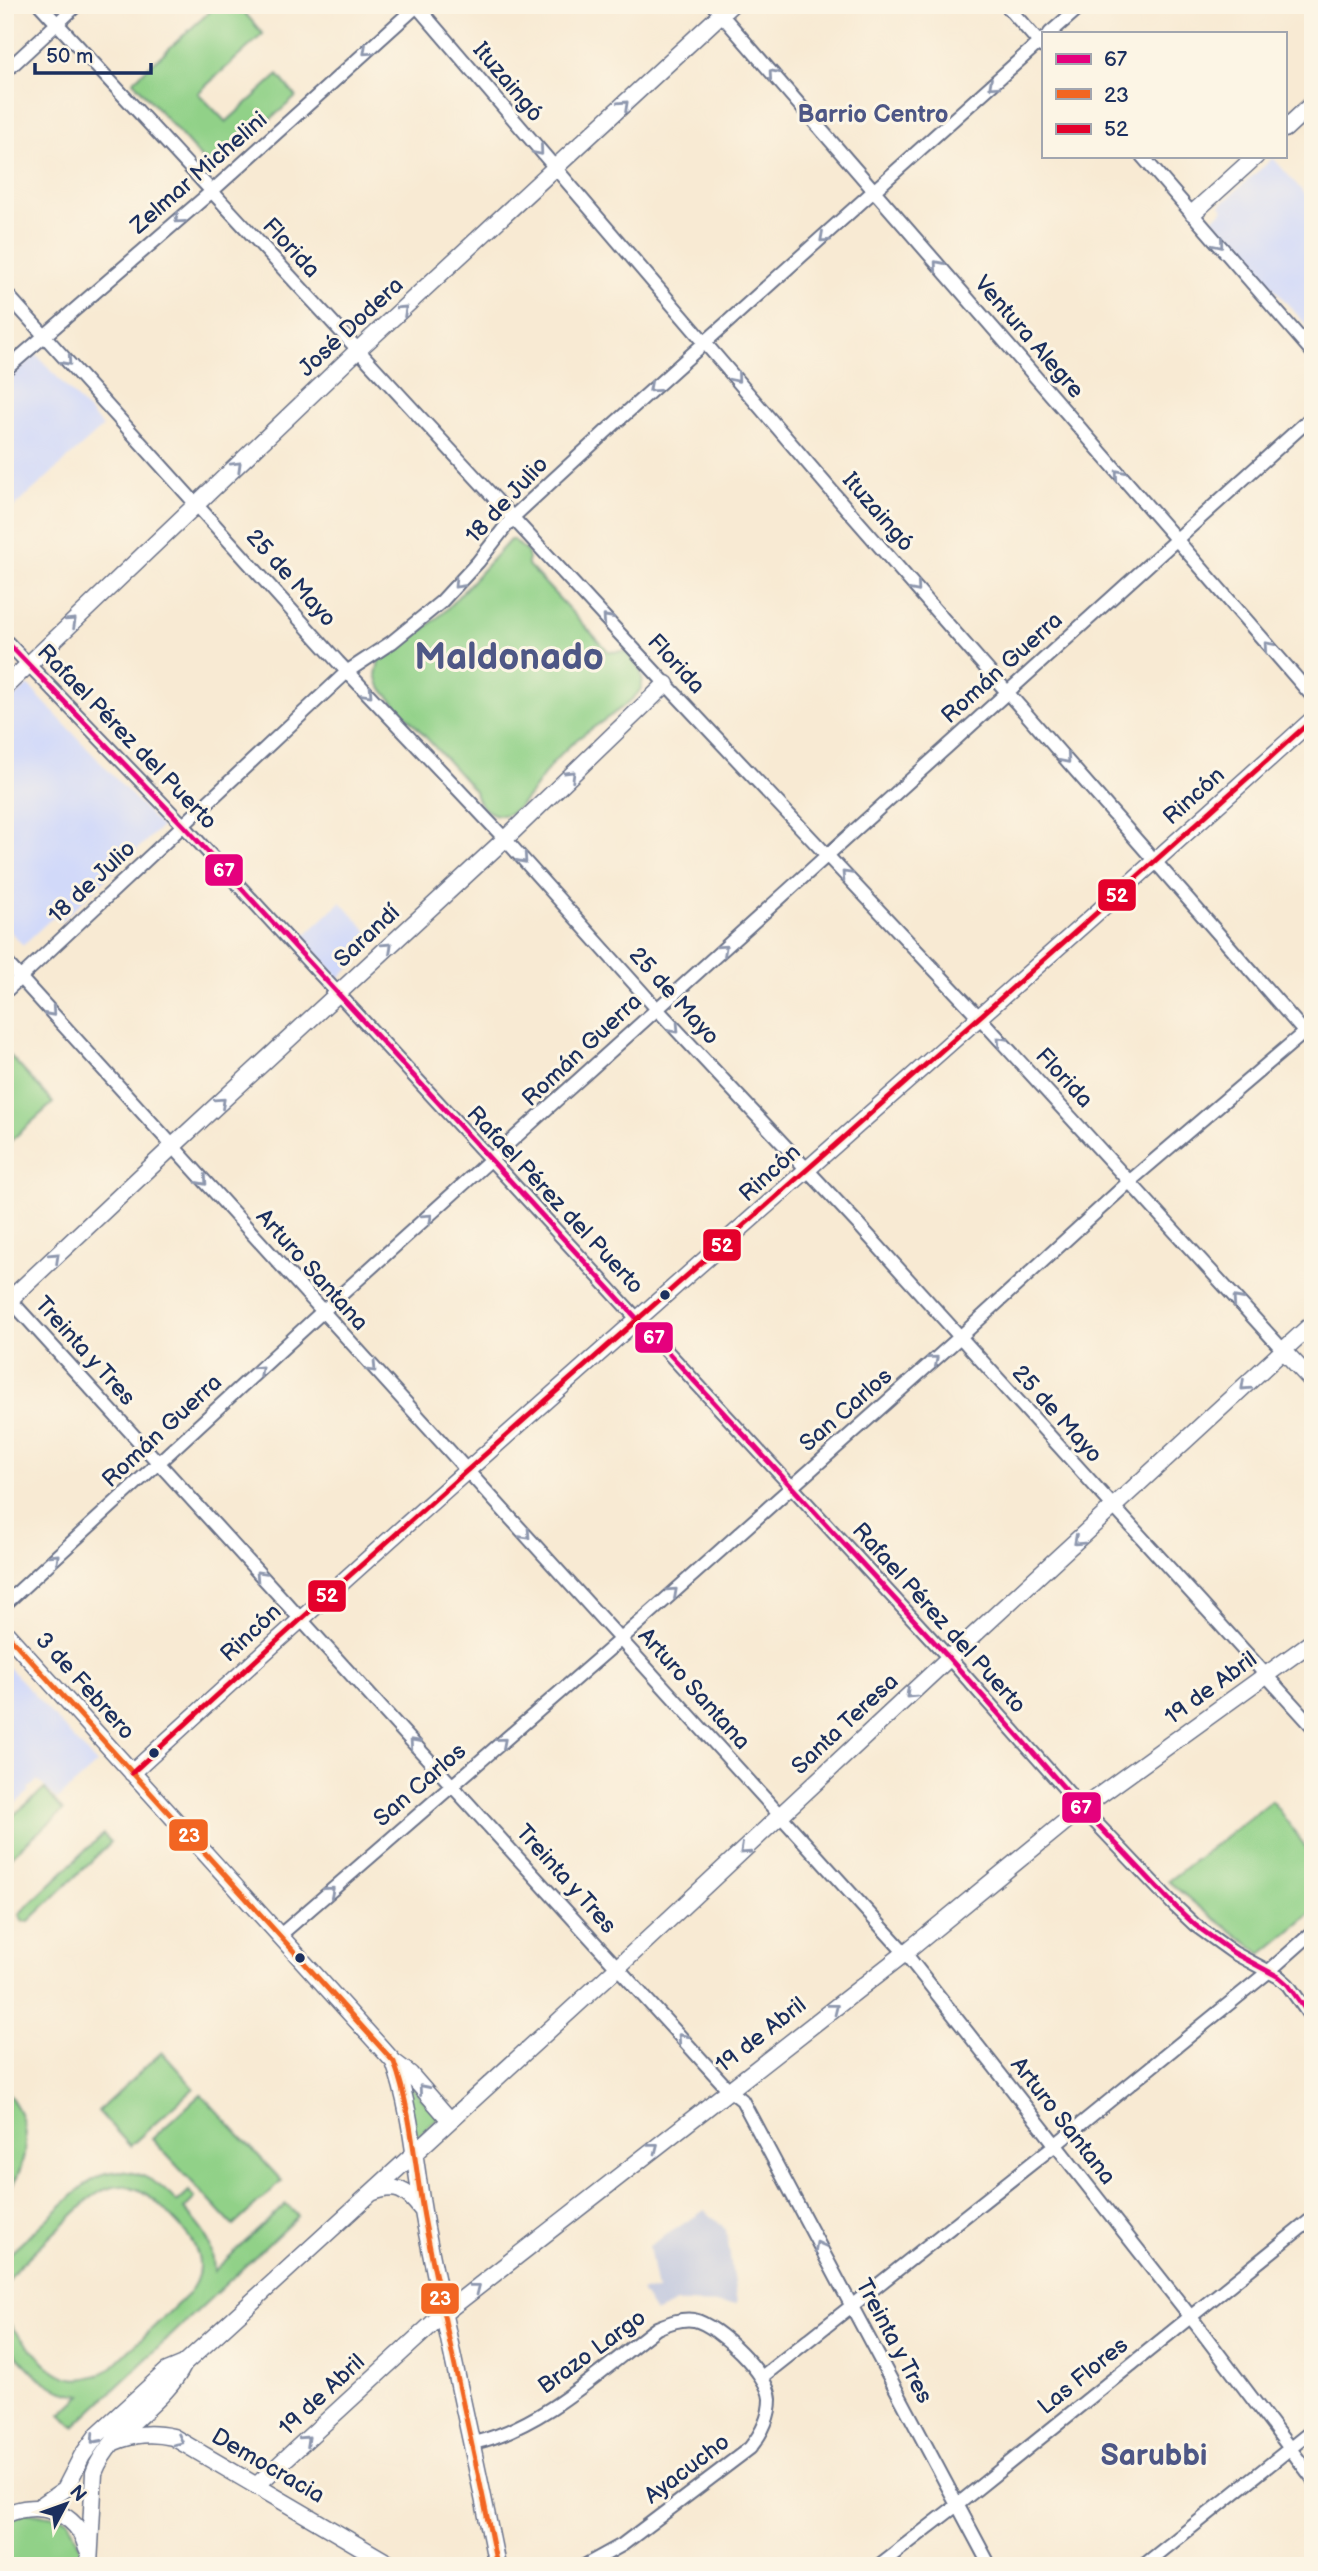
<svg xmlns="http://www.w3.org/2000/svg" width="1318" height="2571" font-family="'Balsamiq Sans',sans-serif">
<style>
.built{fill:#d1d9f9}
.industrial{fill:#bbc3de}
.green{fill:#91d188;stroke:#568073;stroke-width:2}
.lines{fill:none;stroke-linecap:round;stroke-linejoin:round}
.minor-casing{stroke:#687087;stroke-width:16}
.tertiary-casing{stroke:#687087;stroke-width:19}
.minor{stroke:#fff;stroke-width:12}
.tertiary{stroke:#fff;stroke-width:16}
.bus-1-casing{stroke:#fcf5e5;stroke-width:10}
.bus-2-casing{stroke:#fcf5e5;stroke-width:10}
.bus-3-casing{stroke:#fcf5e5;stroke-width:10}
.bus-1{stroke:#e5007d;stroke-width:5}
.bus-2{stroke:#f26522;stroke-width:5}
.bus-3{stroke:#e4002b;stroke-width:5}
.oneway{stroke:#8d97ae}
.bus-dot{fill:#1b2f5e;stroke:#fcf5e5;stroke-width:2.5}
.labels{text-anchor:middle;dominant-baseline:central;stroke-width:6;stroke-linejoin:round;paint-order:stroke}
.street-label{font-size:23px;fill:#1b2f5e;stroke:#fcf5e5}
.neighbourhood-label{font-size:24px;font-weight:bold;fill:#4e5786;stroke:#fcf5e5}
.district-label{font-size:30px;font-weight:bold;fill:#4e5786;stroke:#fcf5e5}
.town-label{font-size:37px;font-weight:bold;fill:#4e5786;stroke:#fcf5e5}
.line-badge{stroke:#fcf5e5;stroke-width:2.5}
.badge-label{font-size:19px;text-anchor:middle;font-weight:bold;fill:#fff}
</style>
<rect width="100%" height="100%" fill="#fcf5e5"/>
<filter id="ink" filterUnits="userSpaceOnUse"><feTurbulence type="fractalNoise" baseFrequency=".0143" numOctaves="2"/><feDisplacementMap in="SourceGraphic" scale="14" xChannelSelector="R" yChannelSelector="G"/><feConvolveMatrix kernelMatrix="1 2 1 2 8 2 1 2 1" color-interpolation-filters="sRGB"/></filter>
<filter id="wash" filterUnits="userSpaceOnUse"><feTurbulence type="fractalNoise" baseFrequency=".00686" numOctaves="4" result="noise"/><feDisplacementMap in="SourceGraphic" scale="28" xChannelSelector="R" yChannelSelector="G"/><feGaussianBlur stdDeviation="1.57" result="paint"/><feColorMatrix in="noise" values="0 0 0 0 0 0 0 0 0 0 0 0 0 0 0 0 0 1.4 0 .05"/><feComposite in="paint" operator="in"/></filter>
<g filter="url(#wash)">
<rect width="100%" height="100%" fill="#f8ead3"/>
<!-- built -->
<path class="built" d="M1273,158L1313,203V333L1213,219L1224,209L1220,205Z
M36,354L103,427L5,515V383Z
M28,685L161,827L60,922L54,916L23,945L5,926V706Z
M341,902L378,943L339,978L302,938Z
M5,1663L97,1764L57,1800L38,1780L28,1789L30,1791L11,1807L14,1811L5,1819Z"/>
<!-- industrial -->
<path class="industrial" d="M705,2210L726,2230L737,2304L676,2303L655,2313L641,2291L657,2290L649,2246Z"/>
<!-- green -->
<path class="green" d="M217,5H238L263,34L198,93L226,122L278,75L296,97L212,170L133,81Z
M510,540H514L528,553V565L609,652L625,651C634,662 647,672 641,688C636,702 589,729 575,741C567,748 558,756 552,764C541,777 525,806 510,813C503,817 492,815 485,809C479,804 476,799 475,791L380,687L376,675L379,660L423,630L444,612Z
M5,1050L53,1103L5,1146Z
M45,1789L63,1811L5,1861V1822Z
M1272,1801L1313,1857V1912L1262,1954L1199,1907L1168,1881Z
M103,1834L111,1842L29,1921H23L19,1915L21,1912Z
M162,2052L194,2088L130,2146L98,2111Z
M402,2077L439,2117L416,2138Z
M5,2088C10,2096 16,2104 20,2113C30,2139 25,2174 5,2194Z
M201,2094L282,2181L233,2226L152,2139Z
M120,2171C146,2173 160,2184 177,2202L189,2191L195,2198L184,2209C204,2231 213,2241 214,2271L286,2204L298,2216L74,2427L61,2414L82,2395C44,2391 29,2368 5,2342V2312C8,2326 20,2337 30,2347C55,2375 73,2390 110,2369L189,2293C194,2285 199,2277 199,2268C200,2248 188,2234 175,2221C151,2195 128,2171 92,2197L17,2268L5,2287V2258L83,2186L105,2173Z
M16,2510L68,2519L89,2566H5V2515Z"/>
</g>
<g filter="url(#ink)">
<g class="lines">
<defs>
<path id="minor" d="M40,5L666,684L979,1017L1283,1350
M416,5L847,509L1313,1042
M713,5L1313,697
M1006,5L1043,47
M1050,33L1082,5
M5,72L77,5
M1142,156L1313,353
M5,292L338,662L505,839L657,1009L858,1224L1313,1727
M5,370L211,192L418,5
M5,640L184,826L949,1658L1082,1808L1176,1907L1195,1925L1234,1953L1279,1977L1288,1985L1313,2020
M5,961L905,1953L1190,2316L1313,2479
M5,992L348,671L392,642L441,602L478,562L513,517L613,425L1043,39
M5,1294L728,2089L742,2100L990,2566
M5,1604L322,1312L1313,416
M279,1936L621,1639L960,1337L1130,1181L1313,1025
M763,2376L1055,2145L1268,1972L1313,1932
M473,2443C543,2427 601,2370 657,2328C669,2323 681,2318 694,2320C718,2325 769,2375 770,2399C770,2418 762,2433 750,2448L622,2545L584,2566
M878,2566L957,2505L1313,2218
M1143,2566L1313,2430"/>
<path id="tertiary" d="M1285,129L1313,103
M1193,213L1256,156
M5,687L357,351L731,5
M5,1304L172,1147L505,839L666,684
M1283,1350L1313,1382
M5,1632L394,2062C413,2115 415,2173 426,2228C448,2341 475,2453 497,2566
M132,1773C521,1416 922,1073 1313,719
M394,2062L410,2074L449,2119
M371,2193C396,2183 406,2189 422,2210
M114,2442C135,2434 150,2432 173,2437L393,2566
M256,2486L443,2314L905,1953L1082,1808L1313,1641
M39,2507L65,2489L82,2456L98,2434L167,2371L184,2364L618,1967L949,1658L1313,1323
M5,2515C38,2499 78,2511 87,2549
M89,2565L94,2473C111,2428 163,2407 184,2364"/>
</defs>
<!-- minor casing -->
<use href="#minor" class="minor-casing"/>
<!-- tertiary casing -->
<use href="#tertiary" class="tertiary-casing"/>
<!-- minor -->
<use href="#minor" class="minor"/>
<!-- tertiary -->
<use href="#tertiary" class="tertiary"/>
<defs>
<path id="bus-1" d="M5,640L184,826L949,1658L1082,1808L1176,1907L1195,1925L1234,1953L1279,1977L1288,1985L1313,2020"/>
<path id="bus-2" d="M5,1632L394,2062C413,2115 415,2173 426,2228C448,2341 475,2453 497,2566"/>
<path id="bus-3" d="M132,1773C521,1416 922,1073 1313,719"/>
</defs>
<!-- bus-1 casing -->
<use href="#bus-1" class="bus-1-casing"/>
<!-- bus-2 casing -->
<use href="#bus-2" class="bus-2-casing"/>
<!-- bus-3 casing -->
<use href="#bus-3" class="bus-3-casing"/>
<!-- bus-1 -->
<use href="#bus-1" class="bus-1"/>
<!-- bus-2 -->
<use href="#bus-2" class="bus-2"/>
<!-- bus-3 -->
<use href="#bus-3" class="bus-3"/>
</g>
<!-- one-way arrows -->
<defs><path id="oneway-chevron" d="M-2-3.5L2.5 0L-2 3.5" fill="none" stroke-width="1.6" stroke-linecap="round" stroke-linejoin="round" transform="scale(1.75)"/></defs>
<g class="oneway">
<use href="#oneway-chevron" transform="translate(367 51) rotate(138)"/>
<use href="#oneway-chevron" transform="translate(773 74) rotate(-131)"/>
<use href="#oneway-chevron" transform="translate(993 85) rotate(138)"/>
<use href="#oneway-chevron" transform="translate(624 105) rotate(-43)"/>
<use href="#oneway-chevron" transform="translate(539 151) rotate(50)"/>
<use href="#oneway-chevron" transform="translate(179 219) rotate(139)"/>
<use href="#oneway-chevron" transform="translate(824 238) rotate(138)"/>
<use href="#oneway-chevron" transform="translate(1219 244) rotate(50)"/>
<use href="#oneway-chevron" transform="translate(938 265) rotate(-131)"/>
<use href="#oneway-chevron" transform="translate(403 310) rotate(-43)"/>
<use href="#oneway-chevron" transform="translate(67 361) rotate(48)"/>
<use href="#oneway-chevron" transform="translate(736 378) rotate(50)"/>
<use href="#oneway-chevron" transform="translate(653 388) rotate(139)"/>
<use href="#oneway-chevron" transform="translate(237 466) rotate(-44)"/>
<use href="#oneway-chevron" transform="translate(1119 474) rotate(-131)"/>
<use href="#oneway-chevron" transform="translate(458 584) rotate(133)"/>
<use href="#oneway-chevron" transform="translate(916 588) rotate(49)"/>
<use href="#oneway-chevron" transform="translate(607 619) rotate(-132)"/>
<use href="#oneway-chevron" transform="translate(72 622) rotate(-43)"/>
<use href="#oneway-chevron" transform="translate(1268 646) rotate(-131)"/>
<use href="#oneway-chevron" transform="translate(368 693) rotate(47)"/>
<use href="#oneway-chevron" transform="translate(1066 759) rotate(49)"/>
<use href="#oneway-chevron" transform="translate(571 775) rotate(-44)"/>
<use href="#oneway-chevron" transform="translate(523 859) rotate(48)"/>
<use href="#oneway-chevron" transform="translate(846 875) rotate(-133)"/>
<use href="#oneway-chevron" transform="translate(388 947) rotate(-43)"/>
<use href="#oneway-chevron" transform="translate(723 949) rotate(-42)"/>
<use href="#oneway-chevron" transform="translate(51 1012) rotate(48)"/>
<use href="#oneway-chevron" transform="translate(675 1029) rotate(47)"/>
<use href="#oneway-chevron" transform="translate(1001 1041) rotate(-133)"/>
<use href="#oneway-chevron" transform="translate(221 1102) rotate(-42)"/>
<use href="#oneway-chevron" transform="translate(203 1181) rotate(48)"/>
<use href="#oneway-chevron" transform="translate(428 1218) rotate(-42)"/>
<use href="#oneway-chevron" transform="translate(55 1257) rotate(-43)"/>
<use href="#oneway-chevron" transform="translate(1237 1300) rotate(-132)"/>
<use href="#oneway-chevron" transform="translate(934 1360) rotate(-41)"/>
<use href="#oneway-chevron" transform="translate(372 1368) rotate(47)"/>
<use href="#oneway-chevron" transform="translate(259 1370) rotate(-43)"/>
<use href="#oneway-chevron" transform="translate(1245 1386) rotate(137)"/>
<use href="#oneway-chevron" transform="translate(526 1535) rotate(47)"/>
<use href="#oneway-chevron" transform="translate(1078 1541) rotate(138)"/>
<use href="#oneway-chevron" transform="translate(55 1558) rotate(-43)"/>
<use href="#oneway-chevron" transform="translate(260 1575) rotate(-133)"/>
<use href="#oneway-chevron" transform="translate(673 1592) rotate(-42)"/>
<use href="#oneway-chevron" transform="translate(910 1694) rotate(137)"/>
<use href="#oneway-chevron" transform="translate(502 1742) rotate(-41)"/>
<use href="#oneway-chevron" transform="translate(414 1743) rotate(-132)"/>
<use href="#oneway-chevron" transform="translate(744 1850) rotate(137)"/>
<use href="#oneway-chevron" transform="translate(330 1891) rotate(-41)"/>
<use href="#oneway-chevron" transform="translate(834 2008) rotate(-38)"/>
<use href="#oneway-chevron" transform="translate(682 2038) rotate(-132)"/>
<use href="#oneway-chevron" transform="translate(423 2089) rotate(-131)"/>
<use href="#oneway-chevron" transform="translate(654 2147) rotate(-38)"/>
<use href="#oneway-chevron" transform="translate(819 2246) rotate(-118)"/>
<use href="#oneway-chevron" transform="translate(476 2288) rotate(-38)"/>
<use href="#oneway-chevron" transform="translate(95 2439) rotate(132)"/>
<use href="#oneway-chevron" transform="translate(306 2440) rotate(-43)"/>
<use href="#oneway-chevron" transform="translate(179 2441) rotate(27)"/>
</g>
</g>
<!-- markers -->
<g class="bus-dot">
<circle cx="665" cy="1295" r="6"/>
<circle cx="154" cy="1753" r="6"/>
<circle cx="300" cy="1958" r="6"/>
</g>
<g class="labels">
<!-- street labels -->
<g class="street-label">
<text transform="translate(508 82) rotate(50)">Ituzaingó</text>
<text transform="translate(199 173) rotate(-41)">Zelmar Michelini</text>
<text transform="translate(291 248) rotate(47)">Florida</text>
<text transform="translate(351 327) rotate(-43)">José Dodera</text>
<text transform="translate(1029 337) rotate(49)">Ventura Alegre</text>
<text transform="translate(507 500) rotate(-47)">18 de Julio</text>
<text transform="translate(878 512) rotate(49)">Ituzaingó</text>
<text transform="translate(291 578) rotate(48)">25 de Mayo</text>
<text transform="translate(676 664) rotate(47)">Florida</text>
<text transform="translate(1002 668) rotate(-42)">Román Guerra</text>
<text transform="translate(127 737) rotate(46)">Rafael Pérez del Puerto</text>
<text transform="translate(1194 796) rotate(-42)">Rincón</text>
<text transform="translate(92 882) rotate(-43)">18 de Julio</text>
<text transform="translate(367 936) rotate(-43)">Sarandí</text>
<text transform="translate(674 996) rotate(48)">25 de Mayo</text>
<text transform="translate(582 1050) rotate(-43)">Román Guerra</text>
<text transform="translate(1064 1078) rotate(47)">Florida</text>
<text transform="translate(770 1173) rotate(-42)">Rincón</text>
<text transform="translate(555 1200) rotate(47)">Rafael Pérez del Puerto</text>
<text transform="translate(312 1270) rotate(48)">Arturo Santana</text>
<text transform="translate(85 1351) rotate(48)">Treinta y Tres</text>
<text transform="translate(846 1410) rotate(-41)">San Carlos</text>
<text transform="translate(1057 1414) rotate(48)">25 de Mayo</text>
<text transform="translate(162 1431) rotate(-43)">Román Guerra</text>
<text transform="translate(939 1618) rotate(48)">Rafael Pérez del Puerto</text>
<text transform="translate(251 1633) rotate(-43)">Rincón</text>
<text transform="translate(85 1686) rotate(48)">3 de Febrero</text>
<text transform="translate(1211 1688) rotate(-36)">19 de Abril</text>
<text transform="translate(694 1689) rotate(48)">Arturo Santana</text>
<text transform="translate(845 1724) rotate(-43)">Santa Teresa</text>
<text transform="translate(420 1785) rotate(-41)">San Carlos</text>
<text transform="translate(566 1879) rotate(48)">Treinta y Tres</text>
<text transform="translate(761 2035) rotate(-38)">19 de Abril</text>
<text transform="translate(1063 2121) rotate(52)">Arturo Santana</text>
<text transform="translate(894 2341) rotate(62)">Treinta y Tres</text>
<text transform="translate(592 2352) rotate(-36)">Brazo Largo</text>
<text transform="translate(1083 2376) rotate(-39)">Las Flores</text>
<text transform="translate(322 2395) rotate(-43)">19 de Abril</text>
<text transform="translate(268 2466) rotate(30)">Democracia</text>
<text transform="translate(687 2469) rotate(-37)">Ayacucho</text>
</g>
<!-- neighbourhood labels -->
<g class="neighbourhood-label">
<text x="873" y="114">Barrio Centro</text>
</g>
<!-- district labels -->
<g class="district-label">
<text x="1154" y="2456">Sarubbi</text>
</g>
<!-- town labels -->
<g class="town-label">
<text x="509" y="658">Maldonado</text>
</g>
</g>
<g class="line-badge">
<rect x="204" y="853" width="40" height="34" rx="7" fill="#e5007d"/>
<rect x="1097" y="878" width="40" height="34" rx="7" fill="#e4002b"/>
<rect x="702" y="1228" width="40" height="34" rx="7" fill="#e4002b"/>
<rect x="634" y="1321" width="40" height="33" rx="7" fill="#e5007d"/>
<rect x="307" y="1579" width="40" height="34" rx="7" fill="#e4002b"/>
<rect x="1061" y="1791" width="41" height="33" rx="7" fill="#e5007d"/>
<rect x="168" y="1818" width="41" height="34" rx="7" fill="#f26522"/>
<rect x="420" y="2282" width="40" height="33" rx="7" fill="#f26522"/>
</g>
<g class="badge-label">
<text x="224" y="877">67</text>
<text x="1117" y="902">52</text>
<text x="722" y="1252">52</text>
<text x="654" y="1344">67</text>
<text x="327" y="1602">52</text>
<text x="1081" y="1814">67</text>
<text x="189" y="1842">23</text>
<text x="440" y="2305">23</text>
</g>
<!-- margin -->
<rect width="1318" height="2571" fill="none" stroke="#fcf5e5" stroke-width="28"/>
<!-- legend -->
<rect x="1042" y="32" width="245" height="126" fill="#fcf5e5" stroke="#a2a6af" stroke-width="2"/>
<rect x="1056" y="54" width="35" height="10" fill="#e5007d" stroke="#a2a6af" stroke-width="2"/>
<text x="1104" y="66" font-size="21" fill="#1b2f5e">67</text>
<rect x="1056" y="89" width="35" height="10" fill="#f26522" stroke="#a2a6af" stroke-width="2"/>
<text x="1104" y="102" font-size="21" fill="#1b2f5e">23</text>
<rect x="1056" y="124" width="35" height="10" fill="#e4002b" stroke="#a2a6af" stroke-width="2"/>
<text x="1104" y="136" font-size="21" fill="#1b2f5e">52</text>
<!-- north arrow -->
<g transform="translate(66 2504) rotate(49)" stroke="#fcf5e5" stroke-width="5" paint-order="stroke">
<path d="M0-5L12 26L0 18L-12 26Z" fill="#1b2f5e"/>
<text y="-10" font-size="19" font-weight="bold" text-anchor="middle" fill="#1b2f5e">N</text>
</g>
<!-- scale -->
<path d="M35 63v10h116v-10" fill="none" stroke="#1b2f5e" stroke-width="3.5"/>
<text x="46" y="63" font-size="21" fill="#1b2f5e" stroke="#fcf5e5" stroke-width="5" paint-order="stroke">50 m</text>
</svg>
